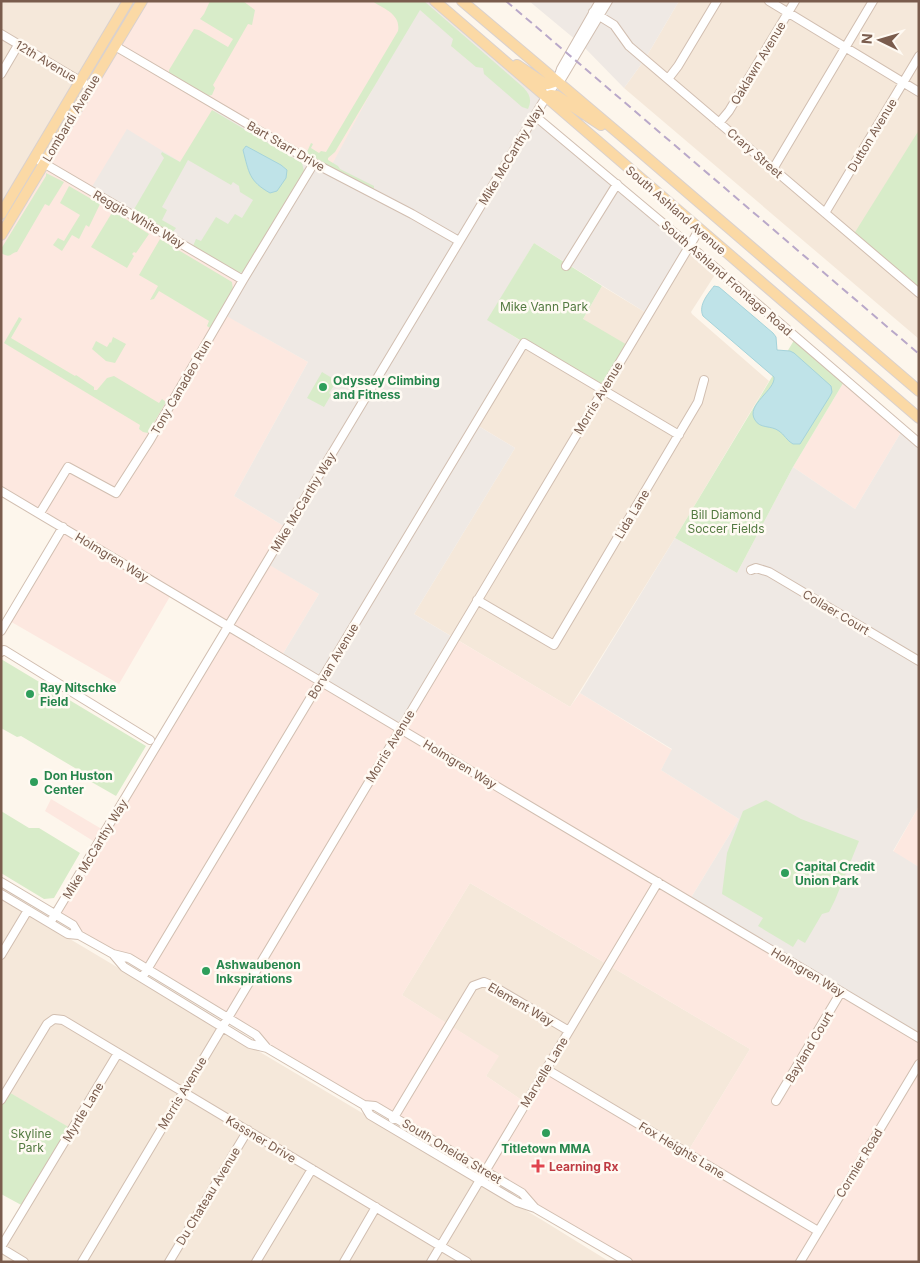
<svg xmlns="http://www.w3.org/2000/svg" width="920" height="1263" font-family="Inter,sans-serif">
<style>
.residential{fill:#f5e8da}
.commercial{fill:#fde8e0}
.industrial{fill:#efe9e4}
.green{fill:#d8ecc9}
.water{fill:#bfe3e8;stroke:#a5d3da}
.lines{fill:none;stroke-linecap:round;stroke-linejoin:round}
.minor-casing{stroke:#d1beb0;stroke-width:10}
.major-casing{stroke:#dad1cd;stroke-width:12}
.minor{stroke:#fff;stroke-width:8}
.major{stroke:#fbd9a5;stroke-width:10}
.rail{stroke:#b9a8c9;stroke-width:2;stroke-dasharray:8 5;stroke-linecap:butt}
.leisure-dot{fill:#2e9e5b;stroke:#fffaf3;stroke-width:2}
.health-dot{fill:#e0444e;stroke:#fffaf3;stroke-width:2}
.labels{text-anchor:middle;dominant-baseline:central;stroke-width:5;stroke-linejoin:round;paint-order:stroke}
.street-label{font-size:12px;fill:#7a5c4d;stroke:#fffaf3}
.park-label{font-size:12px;fill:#537a41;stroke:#fffaf3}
.leisure-label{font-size:12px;font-weight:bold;fill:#27864d;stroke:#fffaf3;text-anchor:start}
.health-label{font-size:12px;font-weight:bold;fill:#be3a42;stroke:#fffaf3;text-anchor:start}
</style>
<rect width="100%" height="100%" fill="#fdf6ec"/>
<!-- residential -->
<path class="residential" d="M1,1H125L1,207Z
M679,1H919V339L624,88L645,59Z
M689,245L718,270L691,312L692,314L769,381L675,538L570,707L414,614L515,448L475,424L524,343L583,319L602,286L648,314Z
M470,883L750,1049L687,1153L547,1069L526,1103L486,1076L498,1056L402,995Z
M1,898L542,1220L610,1262H1V1247L75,1131L3,1089L1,1092Z"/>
<!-- commercial -->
<path class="commercial" d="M142,1H420L329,171L243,280L224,314L308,362L234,496L287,528L267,563L319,594L281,657L454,638L570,707L580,693L672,750L661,770L739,819L689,901L919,1038V1262H628L535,1208L489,1173L550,1071L687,1153L750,1049L470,883L402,995L499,1056L486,1076L526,1103L485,1171L416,1130L364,1105L267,1048L256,1035L147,969L113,954L55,914L98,844L45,811L51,799L105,831L228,626L172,593L119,684L8,620L62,527L1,491V235Z
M845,380L903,429L855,509L793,467Z
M919,806V867L893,852Z"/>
<!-- industrial -->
<path class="industrial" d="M420,1H435L546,97L535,116L689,245L648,314L534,243L488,320L524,343L475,424L515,448L414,614L454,638L400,728L281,657L319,594L266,563L287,528L234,496L308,362L223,314L243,280L90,190L127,129L182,163L218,105L329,170Z
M529,1H679L645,59L624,88L582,45Z
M903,429L919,443V806L893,851L919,867V1038L689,901L739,819L661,770L672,749L580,693L675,538L737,573L793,467L855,509Z"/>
<!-- green -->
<path class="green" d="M210,1H243L255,10L252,25L248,24L213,85L215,88L212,95L208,96L169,73V70L194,29L199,30L228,47L233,39L200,19L204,14Z
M372,1H424L524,88C530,95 532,100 528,109L522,107L484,74L483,68L476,67L451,46L453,39L420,10L335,152L328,158V160L338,166L340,169L374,186V190L306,154L311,143L313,144L311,148L319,153L321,151L326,152L398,31C401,14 384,9 372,1Z
M212,110L302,163L304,171L244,272L238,273L193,246L196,239L201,241L216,217L228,224L235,214L242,218L253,200L240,192L239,186L233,182L231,185L188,160L162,207L167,210L162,220L176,228L173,232H168L133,211L164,158L161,154L162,152L180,162Z
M919,130V293L852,237Z
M46,173L64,182L49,206L45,204L17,252C10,253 11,259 1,253V249L46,176Z
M69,186L100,204L89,227L86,225L79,239L72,235L62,251L53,245L58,238L64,241L80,215L60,203Z
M113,211L149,234L136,253L134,252L132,254L134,256L127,268L91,247Z
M160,239L232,282L233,290L210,328L207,326L209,321L159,291L154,299L150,300L158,286L139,275Z
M534,243L602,286L583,319L629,346L602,390L487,320Z
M19,317L22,319L11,338L75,376L76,375L94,387V390H97L107,378L114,376L159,403L162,399L166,402L148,433L143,432L139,429L140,425L4,343Z
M113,337L126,344L115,363L106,361L92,349L96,341L107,347L110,342L111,343Z
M796,337L845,380L793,467L737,573L675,538Z
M322,372L337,381L329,393L331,395L324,407L307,398Z
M1,659L146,746L116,796L81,776L80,771L21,736L17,737L1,728Z
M766,800L801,819L859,841L835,900L829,912L822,914L805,943L798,939L793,947L758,926L763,918L722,894L727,853L743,811Z
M1,811L29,828H39L80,853L54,898L44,899L1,873Z
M7,1091L72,1129L25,1207L1,1194V1100Z"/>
<!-- water -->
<path class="water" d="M246,146L281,165L287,170L286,178L277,191L270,193C249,181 249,173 243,150Z
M714,286L719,287L773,333L776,337L777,350L790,351L794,353L831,386L832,392L830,396L800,444H793C787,441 784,434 779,431C771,425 760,429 755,420C745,405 776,390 774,377L703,316C698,305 708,294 714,286Z"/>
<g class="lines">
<defs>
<path id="minor" d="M769,1L919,92
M593,12L614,25L629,46L919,293
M1,34L90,87
M115,46L314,163L412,214L459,241
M1,74L18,45
M668,79L678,66L717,1
M557,81L561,69L600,1
M535,116L689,245L919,443
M719,123L729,111L795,1
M40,161L243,280
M773,169L873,1
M825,213L919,56
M566,266L617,184
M1,491L919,1038
M40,513L68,467L116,493L150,440L243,280L314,163
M751,570L756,568L769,572L919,661
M477,600L554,645L698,402L704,380
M1,631L63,527
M1,652L4,650L150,740
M1,882L73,925L79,935
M1,894L68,934L79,935L113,954L129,958L256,1035L266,1047
M50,923L546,97L557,81L562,78L608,1
M113,954L124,967L250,1044L267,1048L364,1105L375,1106L522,1193L535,1208
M1,955L28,910
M142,978L524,343L679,435
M546,1069L818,1231
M1,1100L47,1024L54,1019L63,1020L467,1262
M776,1101L841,992
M364,1105L370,1115L517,1202L535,1208L628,1262
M393,1119L473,986L484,982L493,986L569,1031
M1,1247L118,1053
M1,1248L24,1262
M82,1262L699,230
M169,1262L248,1130
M256,1262L312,1169
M344,1262L376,1207
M431,1262L658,882
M800,1262L919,1064"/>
<path id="major" d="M435,1L919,418
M462,1L630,143L919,391
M517,65L545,84H548L557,81
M546,97L551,95L557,96L601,125
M1,214L128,1
M1,235L142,1"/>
</defs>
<!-- minor casing -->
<use href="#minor" class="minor-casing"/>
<!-- major casing -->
<use href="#major" class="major-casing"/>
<!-- minor -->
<use href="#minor" class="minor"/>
<!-- major -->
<use href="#major" class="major"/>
<!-- rail -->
<path class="rail" d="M506,1L919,354"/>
</g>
<!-- markers -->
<g class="leisure-dot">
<circle cx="323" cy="387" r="5"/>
<circle cx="30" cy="694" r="5"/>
<circle cx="34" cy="782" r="5"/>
<circle cx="785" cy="873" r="5"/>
<circle cx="206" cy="971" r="5"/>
<circle cx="546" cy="1133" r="5"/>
</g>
<path class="health-dot" d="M535.5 1158.5h5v5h5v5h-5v5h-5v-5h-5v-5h5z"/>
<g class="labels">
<!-- street labels -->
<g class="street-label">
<text transform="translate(46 61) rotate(31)">12th Avenue</text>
<text transform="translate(758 63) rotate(-59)">Oaklawn Avenue</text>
<text transform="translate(71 118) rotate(-59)">Lombardi Avenue</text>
<text transform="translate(872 135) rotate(-59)">Dutton Avenue</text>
<text transform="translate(286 146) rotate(30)">Bart Starr Drive</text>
<text transform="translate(755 153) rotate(41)">Crary Street</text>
<text transform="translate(511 155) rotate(-59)">Mike McCarthy Way</text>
<text transform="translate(676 210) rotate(41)">South Ashland Avenue</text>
<text transform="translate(139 219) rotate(30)">Reggie White Way</text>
<text transform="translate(727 278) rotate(41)">South Ashland Frontage Road</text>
<text transform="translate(181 387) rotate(-60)">Tony Canadeo Run</text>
<text transform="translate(598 398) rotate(-59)">Morris Avenue</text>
<text transform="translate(303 502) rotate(-59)">Mike McCarthy Way</text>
<text transform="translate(632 514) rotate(-59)">Lida Lane</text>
<text transform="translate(112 557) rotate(31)">Holmgren Way</text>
<text transform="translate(836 612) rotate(31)">Collaer Court</text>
<text transform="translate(333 661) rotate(-59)">Borvan Avenue</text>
<text transform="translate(390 746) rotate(-59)">Morris Avenue</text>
<text transform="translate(460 764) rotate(31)">Holmgren Way</text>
<text transform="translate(95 849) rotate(-59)">Mike McCarthy Way</text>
<text transform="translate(808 972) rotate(31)">Holmgren Way</text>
<text transform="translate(521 1004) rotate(30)">Element Way</text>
<text transform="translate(809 1047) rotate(-59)">Bayland Court</text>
<text transform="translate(544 1072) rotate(-59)">Marvelle Lane</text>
<text transform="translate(182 1093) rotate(-59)">Morris Avenue</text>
<text transform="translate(83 1112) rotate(-59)">Myrtle Lane</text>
<text transform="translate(261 1139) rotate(31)">Kassner Drive</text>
<text transform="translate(682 1150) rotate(31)">Fox Heights Lane</text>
<text transform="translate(452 1151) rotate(31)">South Oneida Street</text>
<text transform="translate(859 1163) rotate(-59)">Cormier Road</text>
<text transform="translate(208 1196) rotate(-59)">Du Chateau Avenue</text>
</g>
<!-- park labels -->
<g class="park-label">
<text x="544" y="306">Mike Vann Park</text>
<text x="726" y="514">Bill Diamond<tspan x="726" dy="14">Soccer Fields</tspan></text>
<text x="31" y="1133">Skyline<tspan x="31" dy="14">Park</tspan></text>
</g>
<!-- leisure labels -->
<g class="leisure-label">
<text x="333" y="380">Odyssey Climbing<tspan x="333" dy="14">and Fitness</tspan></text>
<text x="40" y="687">Ray Nitschke<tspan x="40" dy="14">Field</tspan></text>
<text x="44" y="775">Don Huston<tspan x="44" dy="14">Center</tspan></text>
<text x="795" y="866">Capital Credit<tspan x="795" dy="14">Union Park</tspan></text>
<text x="216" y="964">Ashwaubenon<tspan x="216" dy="14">Inkspirations</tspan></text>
<text x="546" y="1148" text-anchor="middle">Titletown MMA</text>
</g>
<!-- health labels -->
<g class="health-label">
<text x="549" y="1166">Learning Rx</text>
</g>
</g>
<!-- border -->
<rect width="920" height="1263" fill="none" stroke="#7a5c4d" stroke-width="5"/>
<!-- north arrow -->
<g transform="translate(880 40) rotate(275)" stroke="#fffaf3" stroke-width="4" paint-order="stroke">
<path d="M0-4L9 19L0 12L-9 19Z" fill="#7a5c4d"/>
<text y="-8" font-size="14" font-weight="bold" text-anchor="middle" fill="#7a5c4d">N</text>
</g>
</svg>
